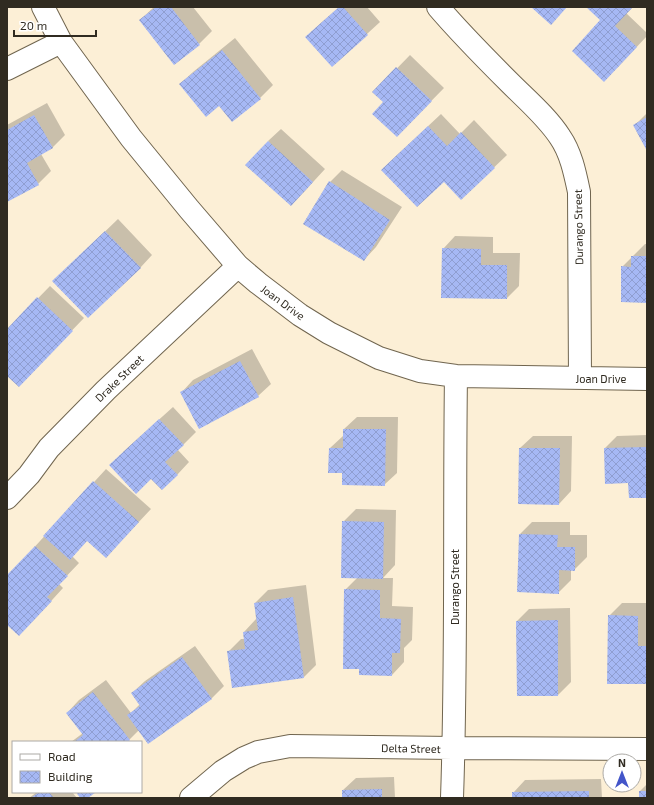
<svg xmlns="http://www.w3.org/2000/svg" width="654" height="805" font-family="'Exo 2',sans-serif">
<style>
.shadow{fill:#0003}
.building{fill:url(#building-cross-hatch)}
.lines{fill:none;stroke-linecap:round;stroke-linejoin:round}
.street-casing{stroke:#70654f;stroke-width:24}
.street{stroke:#fff;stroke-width:22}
.labels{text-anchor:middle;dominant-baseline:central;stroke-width:4;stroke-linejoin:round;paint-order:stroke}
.street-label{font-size:11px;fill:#302b21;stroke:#fff}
</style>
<defs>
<pattern id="building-cross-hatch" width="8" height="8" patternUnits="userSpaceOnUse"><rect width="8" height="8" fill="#a6b8f4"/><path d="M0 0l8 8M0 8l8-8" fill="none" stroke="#8f9ed1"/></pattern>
</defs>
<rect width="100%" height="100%" fill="#fcefd6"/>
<!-- shadow -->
<path class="shadow" d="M154,7H193L212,31L199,44L174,64L140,20Z
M339,7H367L380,22L332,66L319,25Z
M589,7H632L626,13L647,33V36L617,68L602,20Z
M235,38L273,85L260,98L232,121L219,105L180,84L193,72Z
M410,55L444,88L397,136L384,102L374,92Z
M47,103L65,135L52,148L41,154L51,171L38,184L7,201V125Z
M647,113V149L634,126Z
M441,114L460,134L474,120L507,155L461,199L444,181L395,157Z
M281,129L325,169L303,193L268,141Z
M342,170L402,207L376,247L364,260L330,182Z
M118,219L152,255L140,268L66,269Z
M455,236L493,237V253H520L519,286L507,298L443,249Z
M645,244H647V302L622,267Z
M50,286L84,318L31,373L7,375V330Z
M252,349L271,384L258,396L181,393L193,380Z
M173,407L196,432L178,450L189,462L177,475L123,452Z
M357,417H398L397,473L384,485L343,472L330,448L343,436H344V429Z
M647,435V497L629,482L605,448L617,436Z
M533,436H572L571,491L559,504L520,448Z
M106,469L151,509L106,557L88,540L72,556L79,563L59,584L63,588L32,622L7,623V577Z
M356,509L396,510L395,565L383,578H393L392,606L413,607L412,640L404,648V662L392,675L345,590L358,577L343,522Z
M532,522H570V535H587V557L574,570H571V580L558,593L520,534Z
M306,585L316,665L304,677L228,652L241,639H245L244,632L256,619L255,603L268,590Z
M622,603H647V683L609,616Z
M570,608L571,682L558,695H518L517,621L529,609Z
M195,646L224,686L211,699L139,730L127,742H71L83,733L67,713L79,700L106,680L131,713L140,704L132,693L145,681Z
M394,777L395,798H343V790L356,778Z
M601,779L602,798H513V793L525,780Z
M647,784V798H640V791Z
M37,792H72L77,798H29Z"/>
<!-- building -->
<path class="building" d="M156,7H171L200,45L174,65L139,20Z
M339,7H343L368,35L332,67L305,37Z
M531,7H567L551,25Z
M586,7H631L632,8L615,26L637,47L604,82L572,51L600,20Z
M222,50L261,99L232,122L219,106L206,117L179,84Z
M396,67L432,101L397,137L372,114L383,102L372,92Z
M34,115L53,148L27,163L39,185L7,202V130Z
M647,117V151L633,125Z
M428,126L447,146L461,132L495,168L461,200L444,182L417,207L381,170Z
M268,141L313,182L291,206L245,165Z
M329,181L390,220L364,261L303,224Z
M105,231L141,268L88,318L52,281Z
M442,248L481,249V265H507V299L441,298Z
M631,256H647V303L621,302V266L631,267Z
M37,297L73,331L19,387L7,376V329Z
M240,361L259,397L199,429L180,392Z
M159,419L184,445L165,462L178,475L162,490L151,479L136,494L109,465Z
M343,429H386L385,486L342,485V473H328L329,448H343Z
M647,447V498H629L628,483L605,484L604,448Z
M519,448H560L559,505L518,504Z
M93,481L139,522L106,558L87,541L70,560L43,536Z
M342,521L384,522L383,579L341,578Z
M519,534L558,535L557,547H575V571L559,570V594L517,592Z
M35,546L68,576L47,597L52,601L19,636L7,625V575Z
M344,589L380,590V618L401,619L400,653H392V676L359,675V669H343Z
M293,597L304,678L232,688L227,651L245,649L243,632L258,630L254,603Z
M608,615L638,616V646H647V684H607Z
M558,620V696H517L516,621Z
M182,657L212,699L148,744L127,715L140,706L131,693Z
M93,692L130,740L128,742H74L83,735L66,713Z
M382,789V798H342V790Z
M589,791V798H512V792Z
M639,791H647V798H639Z
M39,792H49L54,798H31Z
M76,792H96L88,798H80Z"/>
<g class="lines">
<defs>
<path id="street" d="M43,7L61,42L131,138L189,209L238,266L258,283L300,315L329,333L379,358L420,371L456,376L647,379
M438,7C461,34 485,58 510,83C527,100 547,117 560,137C571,153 575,173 579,192L580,378
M7,69L61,42
M7,498L29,475L49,448L106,390L238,266
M191,798L223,771L244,758L258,752L290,746L453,748L647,749
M452,798C457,657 454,516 456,376"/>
</defs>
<!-- street casing -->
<use href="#street" class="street-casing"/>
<!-- street -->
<use href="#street" class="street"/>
</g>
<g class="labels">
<!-- street labels -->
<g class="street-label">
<text transform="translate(578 227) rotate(-91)">Durango Street</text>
<text transform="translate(283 302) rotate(36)">Joan Drive</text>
<text transform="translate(119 378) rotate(-44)">Drake Street</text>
<text x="601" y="378">Joan Drive</text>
<text transform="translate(454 587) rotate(-90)">Durango Street</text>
<text transform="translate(411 748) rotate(1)">Delta Street</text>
</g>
</g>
<!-- border -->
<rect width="654" height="805" fill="none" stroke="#302b21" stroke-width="16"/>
<!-- legend -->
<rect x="12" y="741" width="130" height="52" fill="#ffffff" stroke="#acaaa6"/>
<rect x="20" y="754" width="20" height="6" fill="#ffffff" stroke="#acaaa6"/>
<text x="48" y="761" font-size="12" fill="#302b21">Road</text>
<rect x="20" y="771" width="20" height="12" fill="url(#building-cross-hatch)" stroke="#acaaa6"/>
<text x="48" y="781" font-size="12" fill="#302b21">Building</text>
<!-- north arrow -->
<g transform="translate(622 773)"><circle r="19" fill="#ffffff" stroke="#acaaa6"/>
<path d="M0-3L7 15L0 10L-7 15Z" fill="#4355c9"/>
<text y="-6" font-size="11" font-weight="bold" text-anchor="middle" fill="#302b21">N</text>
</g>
<!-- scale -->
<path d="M14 30v6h82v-6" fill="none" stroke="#302b21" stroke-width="2"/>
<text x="20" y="30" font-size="12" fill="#302b21" stroke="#ffffff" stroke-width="3" paint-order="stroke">20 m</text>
</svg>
